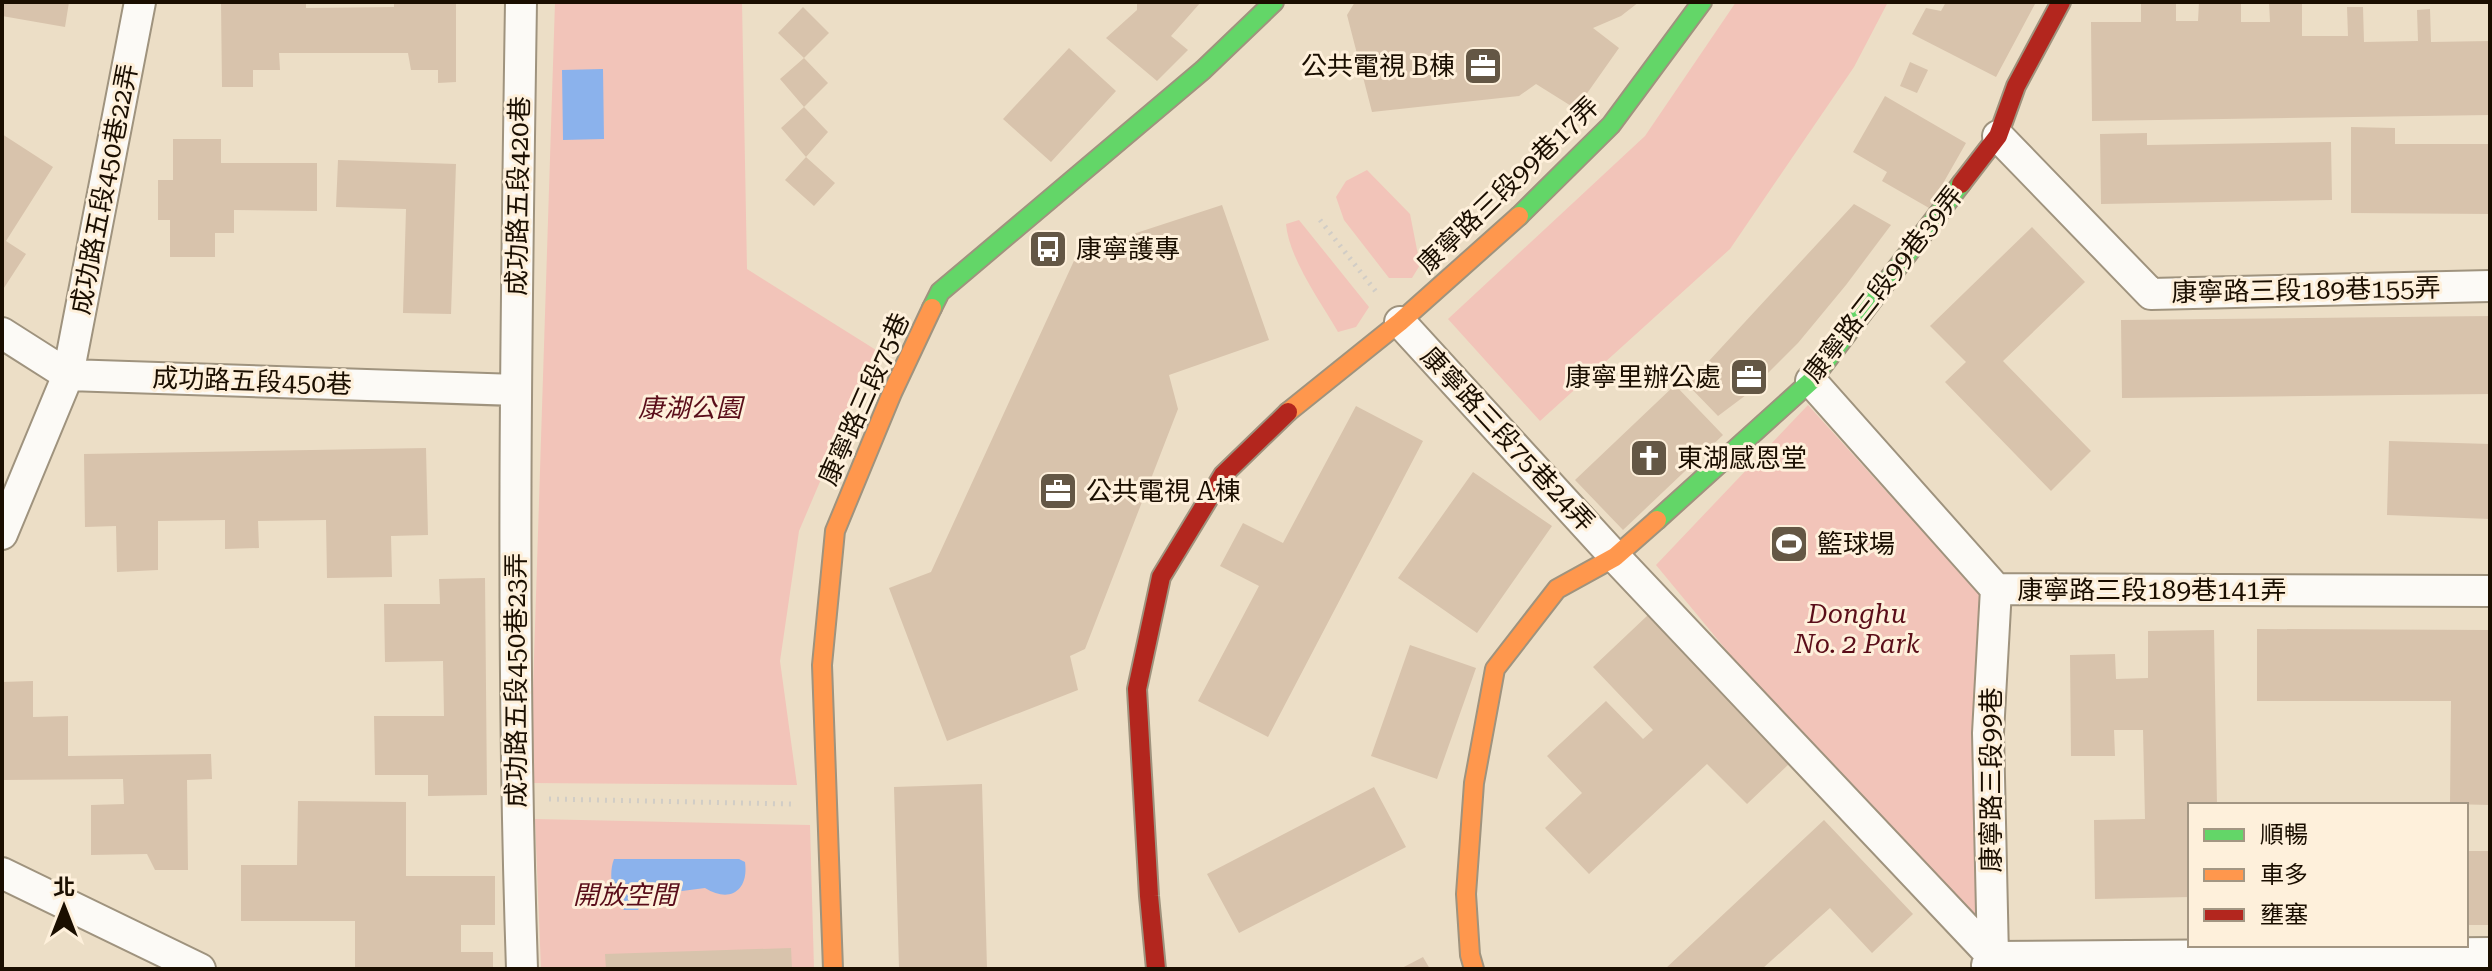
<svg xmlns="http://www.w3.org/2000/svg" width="2492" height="971" font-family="'Roboto Serif','Noto Sans TC',serif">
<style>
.green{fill:#f2c4b9}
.water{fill:#8bb2ec}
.building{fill:#d8c3ac}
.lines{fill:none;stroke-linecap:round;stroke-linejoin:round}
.street-casing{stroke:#9f937e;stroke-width:34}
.fast-casing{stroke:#9f937e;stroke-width:22}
.slow-casing{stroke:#9f937e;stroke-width:22}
.jam-casing{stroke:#9f937e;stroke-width:22}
.path{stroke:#d1cdc6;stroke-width:5;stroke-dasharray:2 6;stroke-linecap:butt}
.street{stroke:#fcfaf6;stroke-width:30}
.fast{stroke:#63d668;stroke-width:18}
.slow{stroke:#ff974d;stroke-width:18}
.jam{stroke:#b3261e;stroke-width:18}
.labels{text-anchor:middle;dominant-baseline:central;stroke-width:6;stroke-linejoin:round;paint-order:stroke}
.poi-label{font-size:26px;fill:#1a0e00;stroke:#fef0db;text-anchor:start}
.street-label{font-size:26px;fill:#1a0e00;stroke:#fef0db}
.park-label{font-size:26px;font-style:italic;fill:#5a0d19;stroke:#fef0db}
</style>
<rect width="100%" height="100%" fill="#ecdec6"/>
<!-- green -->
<path class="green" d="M555,2H742L747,269L876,350L799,531L780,661L797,785L530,783Z
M1736,2H1888L1854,67L1730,249L1540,421L1448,319L1645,136Z
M1367,170L1410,214L1420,265L1412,278H1389L1344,220L1336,197L1346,181Z
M1299,220L1369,307L1356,327L1338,332C1321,302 1289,259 1286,224Z
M1808,405L1982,597L1979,923L1960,933L1656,565Z
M535,819L810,825L814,969H541Z"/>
<!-- water -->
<path class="water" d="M603,69L604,139L563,140L562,70Z
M614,859H739L745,862C749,892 729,903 705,888L682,891L656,887L647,893L638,910H624C612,898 608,875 614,859Z"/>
<!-- building -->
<path class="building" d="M2,2H69L65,27L2,16Z
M221,2H306V8L394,7V2H456V82L438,83V70H411L408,53H279L280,70H253V87H222Z
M1137,2H1201L1171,36L1188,50L1157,81L1106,38L1137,10Z
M1355,2H1639L1621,16L1593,28L1619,48L1576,109L1536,84L1519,96L1372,112L1347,15Z
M1946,2L2035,4L1996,77L1912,34L1926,8L1941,11Z
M2141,2H2176V21H2198L2199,2H2241V22H2270L2269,2H2302V36H2348L2347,7H2363L2364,42L2418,41L2417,10L2430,9L2431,42L2490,41V115L2092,121L2091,22H2141Z
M803,7L829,33L804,58L778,33Z
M1069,48L1116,91L1051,162L1003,119Z
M804,58L828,83L804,107L780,79Z
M1910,62L1928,70L1917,93L1900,86Z
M1885,96L1966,143L1929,208L1882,181L1887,172L1853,152Z
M804,107L828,132L806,157L781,128Z
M2351,127L2395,128V144H2490V214L2351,213Z
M2147,133V145L2331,142L2332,200L2101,204L2100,134Z
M2,134L53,167L6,241L26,254L2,291Z
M173,139H221V163H317V211L234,210V233H215V257H170V220H158V180H173Z
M806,157L835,183L814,206L785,180Z
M338,160L456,164L451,314L403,313L406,209L336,207Z
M1854,204L1891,225L1846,285L1798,343L1746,395L1718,416L1685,382L1696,375Z
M1222,205L1269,340L1169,375L1178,409L1085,649L1070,656L1078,690L947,741L889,588L931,572L1078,252Z
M2032,227L2085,282L2003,361L2091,451L2051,491L1945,382L1966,362L1930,326Z
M2490,316V394L2122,398L2121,320Z
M1675,385L1723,435L1623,530L1575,480Z
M1356,406L1423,441L1268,737L1198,701L1259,586L1220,566L1243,523L1283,543Z
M2389,441L2490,444V519L2387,515Z
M426,448L428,535L391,536L392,577L327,578L326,520L258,521L259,548L225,549V520L158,521V570L117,572L116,526L85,527L84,454Z
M1473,472L1552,526L1477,633L1398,578Z
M485,578L487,795L428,796V775H375L374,716H444L443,661L385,662L384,604H440L439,579Z
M1648,615L1790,763L1747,804L1707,764L1589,874L1545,828L1582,793L1547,756L1606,701L1643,739L1653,730L1593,667Z
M2257,629L2490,630V805L2450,804L2451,701H2257Z
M2214,630L2217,805H2190V897L2095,899L2094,820L2145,819L2143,730H2114L2115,756H2071L2070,655L2115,654L2116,679L2148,678V631Z
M1410,645L1476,668L1437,779L1371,756Z
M33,681V717L68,716V756L211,754L212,779L187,780L188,870H155L147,854L91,855V805L124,804L123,779L2,780V682Z
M982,784L987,969H899L894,787Z
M1374,787L1406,847L1239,933L1207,874Z
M298,801L406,802V876H495V925H461V952H493V969H355V921H241V865H297Z
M1824,820L1913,914L1872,953L1830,908L1762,969H1665Z
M2466,851H2490V925H2466Z
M791,948L792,969H606L605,954Z
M1423,957L1430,969H1400Z"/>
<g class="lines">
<defs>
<path id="street" d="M521,2C516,324 511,647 522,969
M1998,136L2151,294L2490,286
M1400,322L1615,557L1993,957
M2,333L68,375L514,390
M1811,381L1996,589L2490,591
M2,534L68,375L140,2
M2,873L200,969
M1993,957L2490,953
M1987,965L1993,957L1988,733L1996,589"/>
<path id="fast" d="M1519,216L1611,125L1702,2
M932,308L940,292L1203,70L1274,2
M1657,520L1811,381L1961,184"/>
<path id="slow" d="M1288,412L1400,322L1519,216
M833,969L822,665L835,531L892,393L932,308
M1474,969L1470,955L1466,894L1474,783L1495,669L1557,589L1615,557L1657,520"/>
<path id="jam" d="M1961,184L1998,136L2016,86L2061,2
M1156,969L1149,896L1137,689L1161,577L1223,475L1288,412"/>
</defs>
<!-- street casing -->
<use href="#street" class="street-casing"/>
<!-- fast casing -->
<use href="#fast" class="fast-casing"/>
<!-- slow casing -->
<use href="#slow" class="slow-casing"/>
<!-- jam casing -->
<use href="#jam" class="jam-casing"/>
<!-- path -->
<path class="path" d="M1320,220L1377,293
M549,799L791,804"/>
<!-- street -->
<use href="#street" class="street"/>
<!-- fast -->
<use href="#fast" class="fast"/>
<!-- slow -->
<use href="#slow" class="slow"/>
<!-- jam -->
<use href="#jam" class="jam"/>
</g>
<!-- icons -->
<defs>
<symbol id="office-square" viewBox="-11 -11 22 22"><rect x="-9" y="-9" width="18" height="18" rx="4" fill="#645745" stroke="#fef0db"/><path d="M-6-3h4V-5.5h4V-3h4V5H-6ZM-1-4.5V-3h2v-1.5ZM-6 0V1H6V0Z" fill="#fff"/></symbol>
<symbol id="bus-square" viewBox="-11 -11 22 22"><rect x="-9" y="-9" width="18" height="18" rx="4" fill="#645745" stroke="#fef0db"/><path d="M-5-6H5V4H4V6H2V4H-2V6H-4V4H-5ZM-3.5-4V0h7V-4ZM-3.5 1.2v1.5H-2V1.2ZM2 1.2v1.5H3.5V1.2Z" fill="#fff"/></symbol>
<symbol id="church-square" viewBox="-11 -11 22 22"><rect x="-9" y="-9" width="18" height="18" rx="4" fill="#645745" stroke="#fef0db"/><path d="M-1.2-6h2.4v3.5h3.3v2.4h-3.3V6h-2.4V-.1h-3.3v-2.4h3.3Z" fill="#fff"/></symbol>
<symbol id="stadium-square" viewBox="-11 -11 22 22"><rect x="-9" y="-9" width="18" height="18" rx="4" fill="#645745" stroke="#fef0db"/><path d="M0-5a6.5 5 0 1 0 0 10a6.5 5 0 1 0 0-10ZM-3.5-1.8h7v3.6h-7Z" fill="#fff"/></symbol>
</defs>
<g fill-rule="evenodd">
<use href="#office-square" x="1461" y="44" width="44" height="44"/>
<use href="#bus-square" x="1026" y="227" width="44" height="44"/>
<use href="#office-square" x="1727" y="355" width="44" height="44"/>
<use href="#church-square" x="1627" y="436" width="44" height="44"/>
<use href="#office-square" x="1036" y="469" width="44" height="44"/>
<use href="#stadium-square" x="1767" y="522" width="44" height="44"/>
</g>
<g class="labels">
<!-- poi labels -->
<g class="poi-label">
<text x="1455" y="66" text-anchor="end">公共電視 B棟</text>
<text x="1076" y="249">康寧護專</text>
<text x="1721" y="377" text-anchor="end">康寧里辦公處</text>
<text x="1677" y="458">東湖感恩堂</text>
<text x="1086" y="491">公共電視 A棟</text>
<text x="1817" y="544">籃球場</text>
</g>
<!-- street labels -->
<g class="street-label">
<text transform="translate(1508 185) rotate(-44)">康寧路三段99巷17弄</text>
<text transform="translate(104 189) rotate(-79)">成功路五段450巷22弄</text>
<text transform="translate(518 196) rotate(-89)">成功路五段420巷</text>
<text transform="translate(1883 284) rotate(-52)">康寧路三段99巷39弄</text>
<text transform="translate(2306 290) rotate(-1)">康寧路三段189巷155弄</text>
<text transform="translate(252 381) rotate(2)">成功路五段450巷</text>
<text transform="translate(864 399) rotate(-66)">康寧路三段75巷</text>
<text transform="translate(1508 439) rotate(47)">康寧路三段75巷24弄</text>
<text x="2152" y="590">康寧路三段189巷141弄</text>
<text transform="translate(516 680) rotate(-90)">成功路五段450巷23弄</text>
<text transform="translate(1991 780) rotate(-90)">康寧路三段99巷</text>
</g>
<!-- park labels -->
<g class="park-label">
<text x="690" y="408">康湖公園</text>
<text x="1857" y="614">Donghu<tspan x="1857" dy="30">No. 2 Park</tspan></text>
<text x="625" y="895">開放空間</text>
</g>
</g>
<!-- border -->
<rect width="2492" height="971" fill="none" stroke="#1a0e00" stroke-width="8"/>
<!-- legend -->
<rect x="2188" y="803" width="280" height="144" fill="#fef0db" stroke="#a39683" stroke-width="2"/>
<rect x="2204" y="829" width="40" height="12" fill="#63d668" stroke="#a39683" stroke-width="2"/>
<text x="2260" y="843" font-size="24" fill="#1a0e00">順暢</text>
<rect x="2204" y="869" width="40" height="12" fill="#ff974d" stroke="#a39683" stroke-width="2"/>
<text x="2260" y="883" font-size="24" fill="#1a0e00">車多</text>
<rect x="2204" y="909" width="40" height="12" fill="#b3261e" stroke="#a39683" stroke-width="2"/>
<text x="2260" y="923" font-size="24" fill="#1a0e00">壅塞</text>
<!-- north arrow -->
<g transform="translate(64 907)" stroke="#fef0db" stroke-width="6" paint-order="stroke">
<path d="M0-6L14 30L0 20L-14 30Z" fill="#1a0e00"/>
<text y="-12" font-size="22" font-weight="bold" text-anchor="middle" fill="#1a0e00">北</text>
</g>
</svg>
